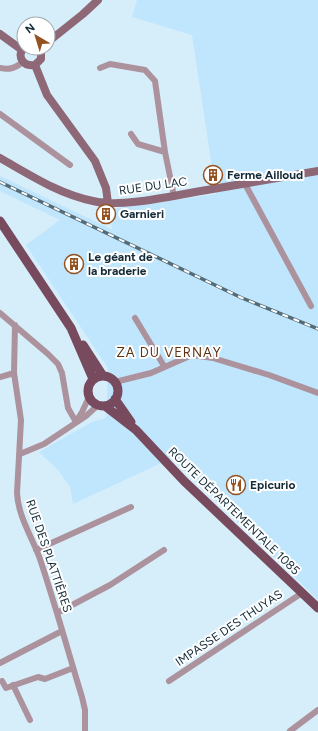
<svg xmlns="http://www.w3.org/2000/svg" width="318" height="731" font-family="Figtree,sans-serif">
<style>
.built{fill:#bfe6fd}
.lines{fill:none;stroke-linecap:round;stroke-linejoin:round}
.street{stroke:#ac929c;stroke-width:6}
.secondary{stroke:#8e6877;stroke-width:8}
.primary{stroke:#774b5d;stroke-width:9}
.rail-casing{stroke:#546c78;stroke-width:3.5}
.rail{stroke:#fff;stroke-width:2;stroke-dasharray:6;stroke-linecap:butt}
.labels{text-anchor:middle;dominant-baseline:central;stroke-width:4;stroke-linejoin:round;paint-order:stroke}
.poi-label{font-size:12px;font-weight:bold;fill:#142c38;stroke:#fff;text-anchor:start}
.street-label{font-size:12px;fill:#142c38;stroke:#fff}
.neighbourhood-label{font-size:13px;letter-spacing:1px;fill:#5e310f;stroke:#fff}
</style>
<rect width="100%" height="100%" fill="#d6edfa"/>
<!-- built -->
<path class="built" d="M137,0H318V600L172,458L73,504L70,487L58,470L39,452L92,422L106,418L108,368L26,245L60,220L0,191V176L113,230L106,209L119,208L216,194L192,35L132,17Z"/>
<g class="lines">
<!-- street -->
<path class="street" d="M0,68C10,70 15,68 23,62
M100,68L110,64L145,70L155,81L165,152L174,196
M0,114L70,165
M131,134L138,144L165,152
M245,184L311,306
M0,313L48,354L58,364L62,373L68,408L76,422
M135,318L164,366
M15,325L14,373L21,420L17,493C18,516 32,537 40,559C55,604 68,651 82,697L85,710V731
M0,377L14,373
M115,382L151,373L192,355L213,358L269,375L318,393
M77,420L82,412L89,397
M20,454L44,444L86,416L98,405
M36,550L131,507
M57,613L110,585L164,550
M0,663L62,631
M2,681L6,688L38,677L45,679L73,668
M169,681L302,593
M13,685L30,720
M290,731L318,710"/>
<!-- secondary -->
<path class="secondary" d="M0,34L22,50
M48,42L83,14L98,0
M24,47C16,56 23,67 35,65L41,59V52L39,48
M35,65L47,95L95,161L106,188L108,203
M0,158C30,175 59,194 93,201C122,208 171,196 201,191C240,184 279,178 318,171"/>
<!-- primary -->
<path class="primary" d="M0,221L71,328L93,379
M83,345L103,376
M88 391a15 15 0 1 1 30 0a15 15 0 1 1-30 0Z
M115,399L131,422
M105,406L136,430L184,481L318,608"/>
<defs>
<path id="rail" d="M0,182L242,298L318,329"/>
</defs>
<!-- rail casing -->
<use href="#rail" class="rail-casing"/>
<!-- rail -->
<use href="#rail" class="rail"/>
</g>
<!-- icons -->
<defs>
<symbol id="building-ring" viewBox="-11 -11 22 22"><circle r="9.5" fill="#fff" stroke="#945220" stroke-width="1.5"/><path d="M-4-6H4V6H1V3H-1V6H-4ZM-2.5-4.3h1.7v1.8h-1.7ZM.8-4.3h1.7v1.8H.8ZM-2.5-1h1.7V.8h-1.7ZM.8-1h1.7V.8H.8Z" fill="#945220"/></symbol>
<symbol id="restaurant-ring" viewBox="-11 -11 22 22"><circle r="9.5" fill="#fff" stroke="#945220" stroke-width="1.5"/><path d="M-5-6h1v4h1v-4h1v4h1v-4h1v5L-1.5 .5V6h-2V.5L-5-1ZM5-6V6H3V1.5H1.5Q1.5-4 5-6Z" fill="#945220"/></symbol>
</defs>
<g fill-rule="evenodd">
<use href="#building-ring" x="202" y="164" width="22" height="22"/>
<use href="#building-ring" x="95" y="203" width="22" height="22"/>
<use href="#building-ring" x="63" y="253" width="22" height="22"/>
<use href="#restaurant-ring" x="225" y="474" width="22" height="22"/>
</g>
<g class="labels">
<!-- poi labels -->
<g class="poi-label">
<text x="227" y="175">Ferme Ailloud</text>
<text x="120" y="214">Garnieri</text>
<text x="88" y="257">Le géant de<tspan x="88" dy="14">la braderie</tspan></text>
<text x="250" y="485">Epicurio</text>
</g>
<!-- street labels -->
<g class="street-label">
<text transform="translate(153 186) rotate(-8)">RUE DU LAC</text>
<text transform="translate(234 511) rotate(44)">ROUTE DÉPARTEMENTALE 1085</text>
<text transform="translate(49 556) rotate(71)">RUE DES PLATTIÈRES</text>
<text transform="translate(229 628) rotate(-34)">IMPASSE DES THUYAS</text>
</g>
<!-- neighbourhood labels -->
<g class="neighbourhood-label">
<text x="169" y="352">ZA DU VERNAY</text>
</g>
</g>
<!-- north arrow -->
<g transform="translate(36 36) rotate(322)"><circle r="19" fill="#ffffff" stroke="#a1abaf"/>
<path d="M0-3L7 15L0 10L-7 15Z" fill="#945220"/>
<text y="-6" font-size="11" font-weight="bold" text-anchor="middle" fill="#142c38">N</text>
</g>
</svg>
